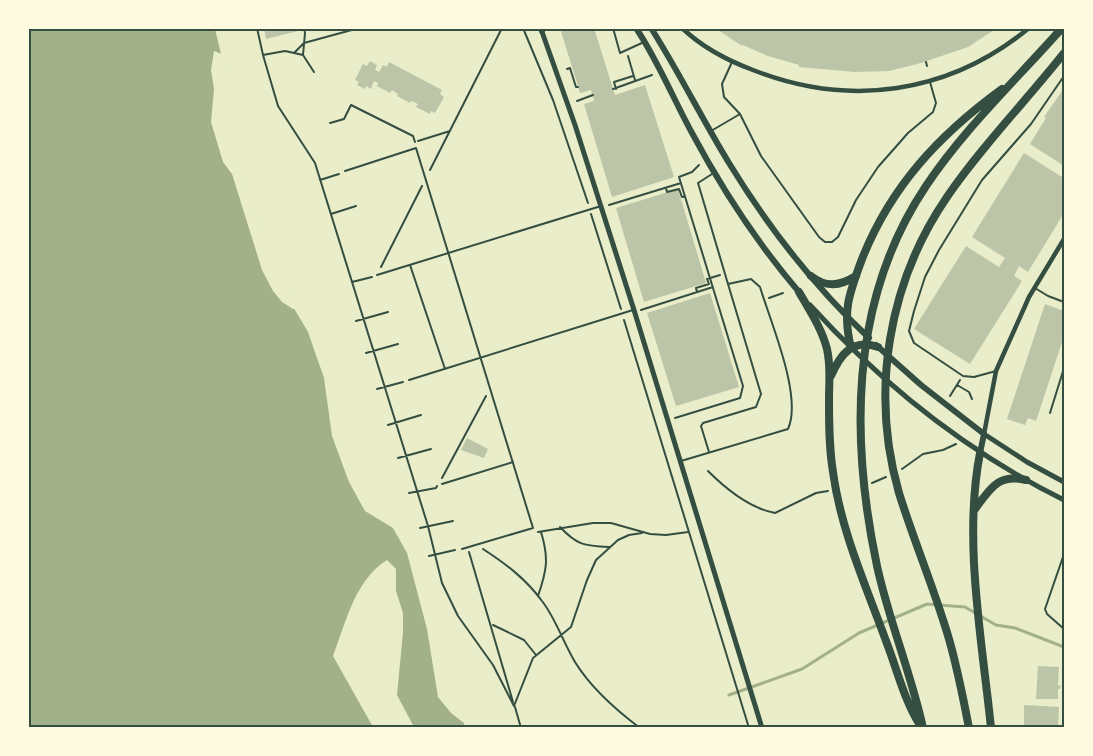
<svg xmlns="http://www.w3.org/2000/svg" width="1093" height="756" font-family="'Crimson Pro',serif">
<style>
.water{fill:#a3b18a}
.pier{fill:#e9edc9}
.lines{fill:none;stroke-linecap:round;stroke-linejoin:round}
.stream{stroke:#a3b18a;stroke-width:3}
.building{fill:#bcc5a7}
.path{stroke:#344e41;stroke-width:2}
.service{stroke:#344e41;stroke-width:2}
.minor{stroke:#344e41;stroke-width:4.5}
.tertiary{stroke:#344e41;stroke-width:5}
.secondary{stroke:#344e41;stroke-width:6}
.motorway{stroke:#344e41;stroke-width:8}
.neatline{fill:none;stroke:#344e41;stroke-width:2}
</style>
<rect width="100%" height="100%" fill="#e9edc9"/>
<!-- water -->
<path class="water" d="M28,29H215L221,54L222,107L260,239L289,300L308,332L324,378L332,436L349,482L365,511L393,528L407,553L427,629L438,697L451,713L464,723V727H414L397,695L403,632V613L396,591V569L387,560C355,580 346,622 333,656L373,727H29Z"/>
<!-- pier -->
<path class="pier" d="M214,51L224,55L227,80L225,106L238,160L263,238L279,276L298,308L293,309L282,302L273,291L262,270L232,174L223,162L211,122L214,89L211,70Z"/>
<g class="lines">
<!-- stream -->
<path class="stream" d="M729,695L802,669L859,633L927,604L965,607L996,625L1015,628L1064,647"/>
</g>
<!-- building -->
<path class="building" d="M264,28H298V31L266,39Z
M560,28H594L615,95L645,85L674,177L612,197L584,104L594,101L591,90L580,93Z
M715,28H997L968,47L921,63L889,71L855,72L799,67V65L768,56L743,45L742,46Z
M370,61L377,65L375,70L379,72L383,65L387,67L389,62L442,90L440,94L444,97L435,113L431,111L430,114L416,107L418,104L411,101L410,103L397,96L398,94L392,90L390,93L377,86L378,83L374,81L371,89L366,86L365,89L357,85L359,82L355,80L363,64L367,66Z
M1064,88V166L1030,144L1046,118L1044,117Z
M1024,153L1062,177L1064,173V213L1028,272L1019,266L1014,276L1022,281L970,364L914,329L966,246L999,267L1005,258L972,237Z
M678,189L706,283L644,302L616,208Z
M710,293L739,387L676,406L647,313Z
M1045,304L1064,311V336L1036,421L1028,418L1025,425L1007,419Z
M467,438L488,449L484,458L461,450Z
M1038,666L1059,667L1058,685L1061,686L1060,689H1058V699H1036Z
M1024,705L1059,707L1058,728H1024Z"/>
<g class="lines">
<!-- path -->
<path class="path" d="M257,28L263,55L278,106L315,163L428,526L442,583L458,616L493,665L514,706
M523,28L553,100L588,203
M294,53L304,43L359,28
M263,55L285,51L303,55L314,72
M303,55L305,33L304,28
M628,56L635,80
M926,62L927,66
M567,69L570,68L576,87H578
M613,89L652,75
M616,89L614,82L633,76
M577,101L593,95
M330,123L344,119L351,105L413,136L415,142
M418,141L450,131
M430,170L502,28
M320,180L339,174
M666,188L667,192L679,189L682,197L685,196
M609,205L681,183
M331,214L356,206
M591,214L621,309
M381,267L422,186
M352,282L372,277
M697,292L696,288L709,284L707,279L720,275
M769,298L783,293
M641,310L713,287
M624,320L749,728
M356,321L388,312
M366,353L398,344
M957,385L969,392L972,399
M377,389L403,382
M950,396L960,380
M675,418L740,398L743,386L679,177L692,172L699,165
M388,425L421,415
M398,458L431,449
M902,469L923,454L943,450L956,444
M708,471C726,489 749,508 775,513L816,493L828,491
M442,478L486,396
M872,483L886,477
M409,493L436,488L437,486
M560,527C577,545 584,546 609,547
M420,528L453,521
M538,532L593,523H611L650,534L666,535L688,532
M483,549C506,564 526,579 542,601C556,619 563,642 575,662C591,688 616,710 640,728
M469,552L513,702
M1064,554L1045,609L1047,614L1064,629
M429,556L455,550
M538,596C547,570 549,558 541,532
M493,625L524,640L536,655
M514,706L533,658L571,627L587,580L596,560L618,540L629,535L642,533
M515,707L521,728"/>
<!-- service -->
<path class="service" d="M613,28L620,53L644,42
M732,62L722,84L724,97L740,114L761,156L819,237L825,242H832L838,237L856,200L878,167L908,133L933,112L936,103L930,82
M711,131L740,114
M345,171L416,148L533,528L462,549
M712,174L698,183L728,284
M410,265L445,369
M377,275L601,206
M1035,288L1048,296L1064,302
M996,371L974,377L963,376L914,343L909,331L914,311L925,277L939,250L982,180L1031,124L1064,76
M409,380L633,310
M1050,413L1064,368
M681,461L788,429C803,396 770,321 760,287L751,279L728,284L761,394L756,407L703,423L701,426L709,452
M442,484L513,462"/>
<!-- minor -->
<path class="minor" d="M682,28C703,48 726,60 753,70C849,108 949,94 1029,28
M984,434L996,371L1029,297L1064,239"/>
<!-- tertiary -->
<path class="tertiary" d="M541,29L575,125L634,310L762,728
M810,305C883,385 967,452 1064,500
M984,434L1027,462L1064,482"/>
<!-- secondary -->
<path class="secondary" d="M541,28L542,31
M636,28C658,61 673,98 692,133C722,189 758,244 799,292
M651,28C679,72 702,119 729,163C768,227 815,287 869,338
M876,345L921,385L984,434L980,453"/>
<!-- motorway -->
<path class="motorway" d="M811,276C826,288 840,286 856,276
M799,292C810,311 822,329 827,349C831,366 829,383 829,399C829,424 829,448 833,472C841,531 866,586 886,641C897,669 904,700 920,725
M851,348C842,311 849,294 862,259C891,186 939,135 1002,89
M831,376C840,355 852,338 878,347
M980,453C963,540 982,640 991,728
M975,509C990,489 998,473 1026,480
M923,728C911,673 889,621 877,566C850,438 850,299 926,186C964,129 1016,80 1062,28
M969,728C962,693 956,659 945,626C931,581 913,538 899,493C870,392 888,283 947,197C982,146 1026,101 1064,53"/>
</g>
<!-- border -->
<rect width="1093" height="756" fill="none" stroke="#fefae0" stroke-width="60"/>
<rect x="30" y="30" width="1033" height="696" class="neatline"/>
</svg>
